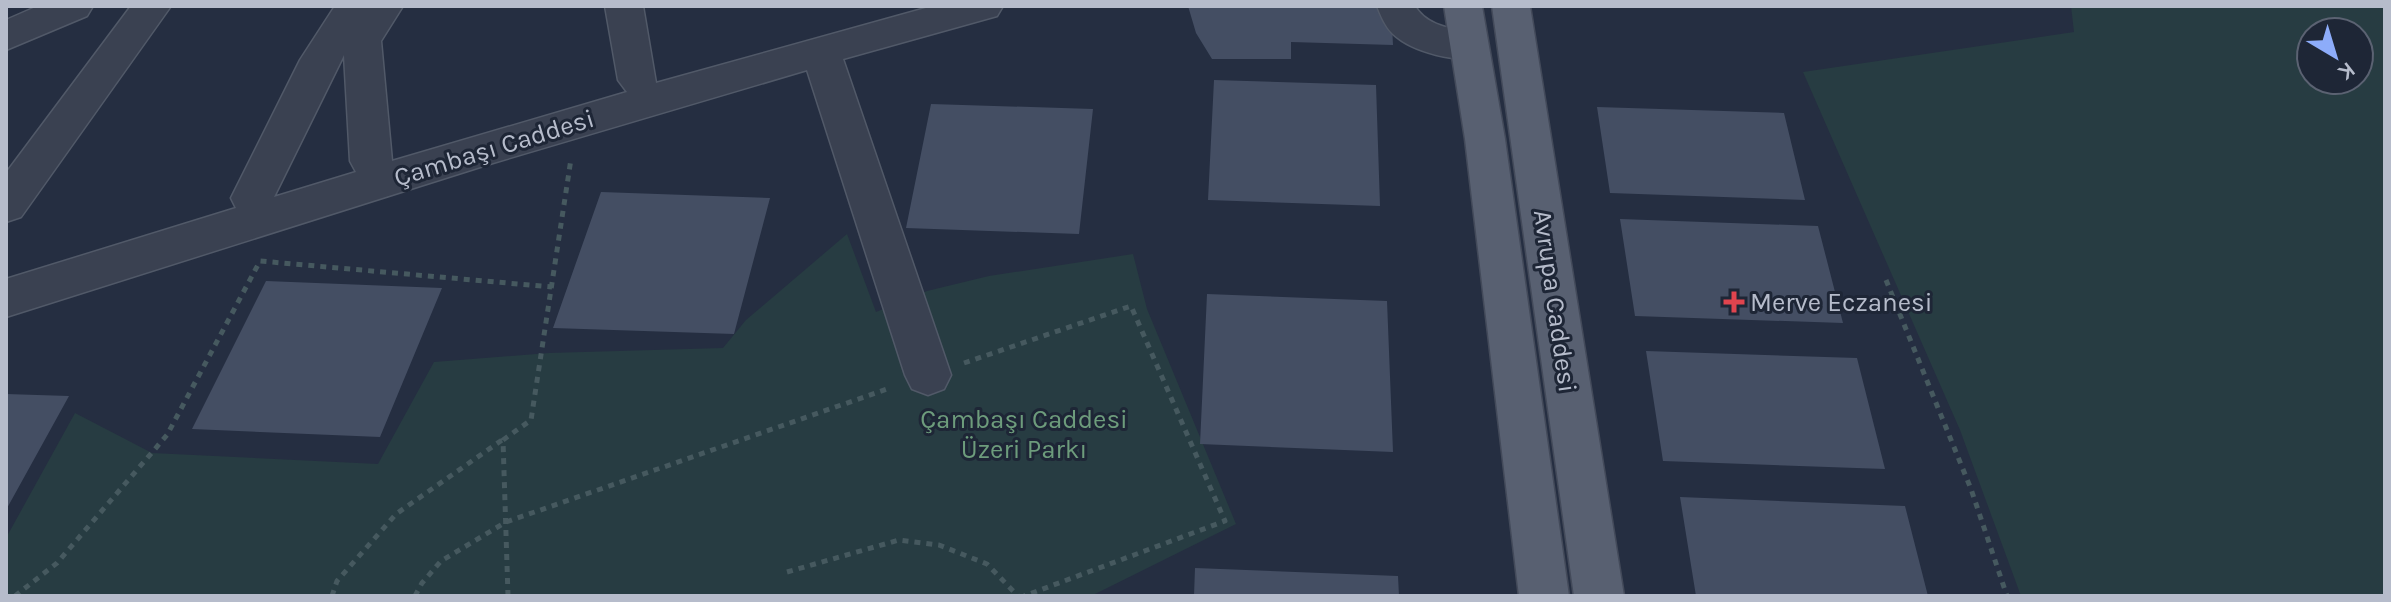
<svg xmlns="http://www.w3.org/2000/svg" width="2391" height="602" font-family="Karla,sans-serif">
<style>
.green{fill:#273c42;fill-rule:evenodd}
.building{fill:#444e63}
.lines{fill:none;stroke-linecap:round;stroke-linejoin:round}
.minor-casing{stroke:#515968;stroke-width:3}
.major-casing{stroke:#434a5a;stroke-width:3}
.path{stroke:#46595f;stroke-width:5;stroke-dasharray:6 6;stroke-linecap:butt}
.minor{fill:#3a4151;fill-rule:evenodd}
.major{fill:#586071;fill-rule:evenodd}
.health-dot{fill:#e0444e;stroke:#1e2636;stroke-width:3}
.labels{text-anchor:middle;dominant-baseline:central;stroke-width:6;stroke-linejoin:round;paint-order:stroke}
.street-label{font-size:26px;fill:#b6bccb;stroke:#1e2636}
.poi-label{font-size:26px;fill:#b6bccb;stroke:#1e2636;text-anchor:start}
.park-label{font-size:26px;fill:#6d9c7c;stroke:#1e2636}
</style>
<rect width="100%" height="100%" fill="#252e41"/>
<!-- green -->
<path class="green" d="M2071,6H2385V596H2021L1960,430L1803,72L2074,32ZM2311,32H2359V80H2311Z
M847,234L876,312L927,291L989,276L1133,254L1147,309L1236,524L1091,596H6V538L75,413L152,453L378,464L434,362L549,353L723,348L746,320Z"/>
<!-- building -->
<path class="building" d="M1188,6H1391L1393,45L1291,42V59H1212L1196,33Z
M1214,80L1376,85L1380,206L1208,200Z
M931,104L1093,109L1079,234L906,228Z
M1597,107L1784,113L1805,200L1610,193Z
M601,192L770,198L734,334L553,328Z
M1620,219L1818,226L1843,323L1635,316Z
M266,281L442,288L380,437L192,429Z
M1207,294L1387,301L1393,452L1200,444Z
M1646,351L1857,358L1885,469L1663,461Z
M6,394L69,396L6,510Z
M1680,497L1905,506L1928,596H1696Z
M1195,568L1398,576L1399,596H1194Z"/>
<g class="lines">
<defs>
<path id="minor" d="M38,6H93L87,16L6,50V20Z
M131,6H171L21,217L6,222V173Z
M335,6H403L381,41L392,161L627,92L618,80L605,6H643L656,83L933,6H1003L997,16L843,59L951,375L944,389L928,395L912,389L905,375L807,70L493,163L6,317V279L236,208L231,198L300,60ZM344,55L350,161L356,172L274,197Z
M1377,6H1415C1428,29 1460,29 1483,36L1488,46L1483,56C1458,64 1412,52 1393,34C1385,26 1381,16 1377,6Z"/>
<path id="major" d="M1444,6H1482L1505,139L1569,596H1519L1465,139Z
M1492,6H1530L1624,596H1574Z"/>
</defs>
<!-- minor casing -->
<use href="#minor" class="minor-casing"/>
<!-- major casing -->
<use href="#major" class="major-casing"/>
<!-- path -->
<path class="path" d="M1886,280L1971,489L2007,596
M964,363L1131,306L1225,521L1024,596
M787,572L899,540L939,545L987,564L1018,596
M15,596L57,563L167,435L260,261L552,287
M332,596L337,581L396,514L502,440
M415,596L422,583L441,561L506,522L890,388
M508,596L503,440L531,420L571,159"/>
<!-- minor -->
<use href="#minor" class="minor"/>
<!-- major -->
<use href="#major" class="major"/>
</g>
<!-- markers -->
<path class="health-dot" d="M1730 290h8v8h8v8h-8v8h-8v-8h-8v-8h8z"/>
<g class="labels">
<!-- street labels -->
<g class="street-label">
<text transform="translate(494 148) rotate(-17)">Çambaşı Caddesi</text>
<text transform="translate(1555 301) rotate(82)">Avrupa Caddesi</text>
</g>
<!-- poi labels -->
<g class="poi-label">
<text x="1750" y="302">Merve Eczanesi</text>
</g>
<!-- park labels -->
<g class="park-label">
<text x="1024" y="419">Çambaşı Caddesi<tspan x="1024" dy="30">Üzeri Parkı</tspan></text>
</g>
</g>
<!-- border -->
<rect width="2391" height="602" fill="none" stroke="#b6bccb" stroke-width="16"/>
<!-- north arrow -->
<g transform="translate(2335 56) rotate(142)"><circle r="38" fill="#1e2636" stroke="#5b6272" stroke-width="2"/>
<path d="M0-6L14 30L0 20L-14 30Z" fill="#8dacfa"/>
<text y="-12" font-size="22" font-weight="bold" text-anchor="middle" fill="#b6bccb">K</text>
</g>
</svg>
